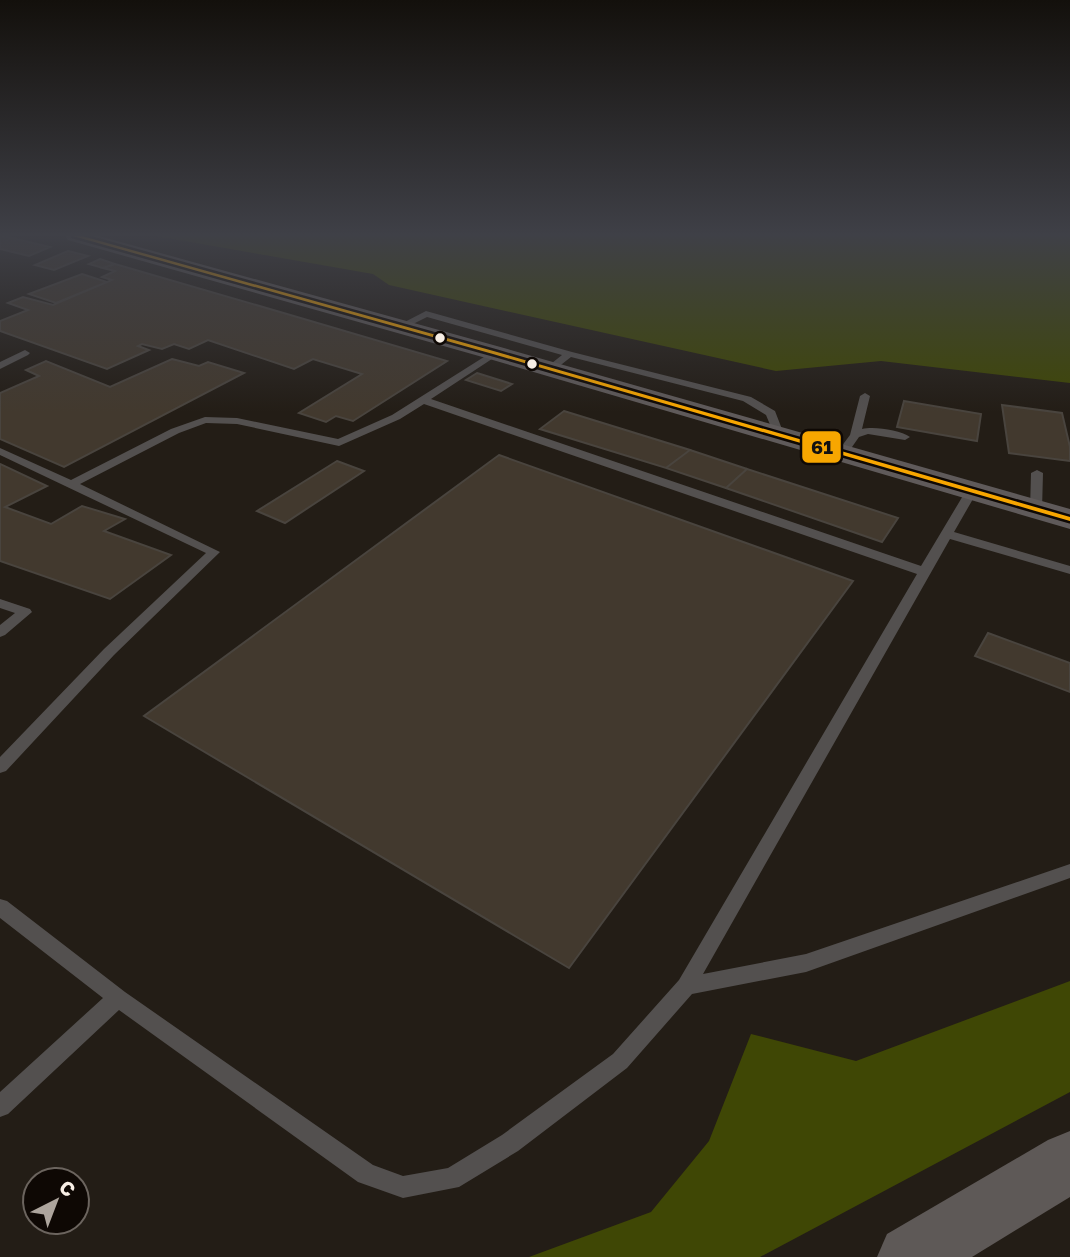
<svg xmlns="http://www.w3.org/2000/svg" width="1070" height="1257" font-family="'Golos Text',sans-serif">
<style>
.forest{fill:#3f4705}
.building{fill:#42392e;stroke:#49443e;stroke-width:2}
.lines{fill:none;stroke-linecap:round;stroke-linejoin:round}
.service{fill:#53504f;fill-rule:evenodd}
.secondary{fill:#5f5a5a;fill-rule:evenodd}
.primary{fill:#5e5957;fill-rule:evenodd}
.bus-1-casing{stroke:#0e0804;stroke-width:5}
.bus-1{fill:#f7a600;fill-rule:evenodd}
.bus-dot{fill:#f7eee5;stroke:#0e0804;stroke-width:2.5}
.line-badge{stroke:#0e0804;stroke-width:2.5}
.pale-badge-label{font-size:19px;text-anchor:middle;font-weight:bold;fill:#111}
</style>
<rect width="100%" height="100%" fill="#231d16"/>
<!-- forest -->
<path class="forest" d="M156,236H1070V383L881,361L776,371L389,285L373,274Z
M1070,981V1092L760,1257H529L651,1212L709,1141L751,1034L856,1061Z"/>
<!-- building -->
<path class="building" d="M0,236H4L50,247L29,256L0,249Z
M68,251L88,256L54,270L35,265Z
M100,259L115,264L103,268L89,264Z
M115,264L287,314L447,361L353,421L336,416L326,422L299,413L362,374L313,359L294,369L208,340L189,349L174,344L162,349L142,344L138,346L149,350L107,369L0,331V321L28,310L8,303L23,297L53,305L112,280L102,277L115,271L103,268Z
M82,274L107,282L56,303L29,294Z
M172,359L199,366L208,362L244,373L64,467L0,439V393L39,376L26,370L46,361L110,387Z
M477,373L512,384L501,391L466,380Z
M904,401L981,414L977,441L897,427Z
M1002,405L1062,413L1070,447V461L1009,453Z
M564,411L690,450L666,468L540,429Z
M690,450L747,469L726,488L666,468Z
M499,455L853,581L569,968L144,716Z
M337,461L364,471L285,523L257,511Z
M0,464L47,486L5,507L51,524L82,506L125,519L104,531L171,555L110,599L0,561Z
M747,469L898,518L882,542L726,488Z
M988,633L1070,663V692L975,656Z"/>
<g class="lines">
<!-- service -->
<path class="service" d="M426,311L572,352L751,397L775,411L785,437L784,439H776L766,415L743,401L571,357L553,371H547V367L562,355L427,317L403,329L395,327Z
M25,350L30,353L28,355L0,369V362Z
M495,350L498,351V355L431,399L921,566L967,489H975L977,492L954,532L1070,566V574L950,539L703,974L806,954L1070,864V878L806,972L692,994L627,1068L518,1151L459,1187L403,1198L358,1182L119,1010L8,1114L0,1117V1092L103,998L0,918V899L7,901L125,992L373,1165L403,1176L448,1168L502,1135L613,1054L679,980L917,574L424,404L400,419L339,446L237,424L206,423L179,433L80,484L220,552L114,655L6,771L0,773V757L104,649L206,553L0,455V448L71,480L171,429L205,417L237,418L338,439L392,415Z
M865,393L870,396L862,429C874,426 900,430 910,437L905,440L868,434L859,437L845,457H837L835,455L850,435L860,396Z
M1037,470L1043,473L1042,510L1036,514L1030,510L1031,473Z
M0,599L30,609L32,612L5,635L0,637V625L15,613L0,608Z"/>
<!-- secondary -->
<path class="secondary" d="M65,236H99L504,348L1070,509V529L486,358L68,240Z"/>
<!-- primary -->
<path class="primary" d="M1070,1131V1197L972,1257H877L887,1234L1048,1140Z"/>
<defs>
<path id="bus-1" d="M73,236H82L497,352L1070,517V521L493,354Z"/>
</defs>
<!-- bus-1 casing -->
<use href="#bus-1" class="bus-1-casing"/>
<!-- bus-1 -->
<use href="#bus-1" class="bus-1"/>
</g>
<!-- sky -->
<linearGradient id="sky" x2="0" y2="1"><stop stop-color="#13100c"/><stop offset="0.57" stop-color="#3f4047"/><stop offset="1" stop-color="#3f4047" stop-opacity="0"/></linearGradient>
<rect width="1070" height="412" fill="url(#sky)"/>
<!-- markers -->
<g class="bus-dot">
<circle cx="440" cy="338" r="6"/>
<circle cx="532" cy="364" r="6"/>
</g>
<rect class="line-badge" x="801" y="430" width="41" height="34" rx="7" fill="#f7a600"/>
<g class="pale-badge-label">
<text x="822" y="454">61</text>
</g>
<!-- north arrow -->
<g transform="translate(56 1201) rotate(42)"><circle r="33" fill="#0e0804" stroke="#6b645e" stroke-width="2"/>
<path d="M0-5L12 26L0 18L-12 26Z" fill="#ada59d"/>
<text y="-10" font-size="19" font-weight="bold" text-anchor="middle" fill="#f7eee5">С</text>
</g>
</svg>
